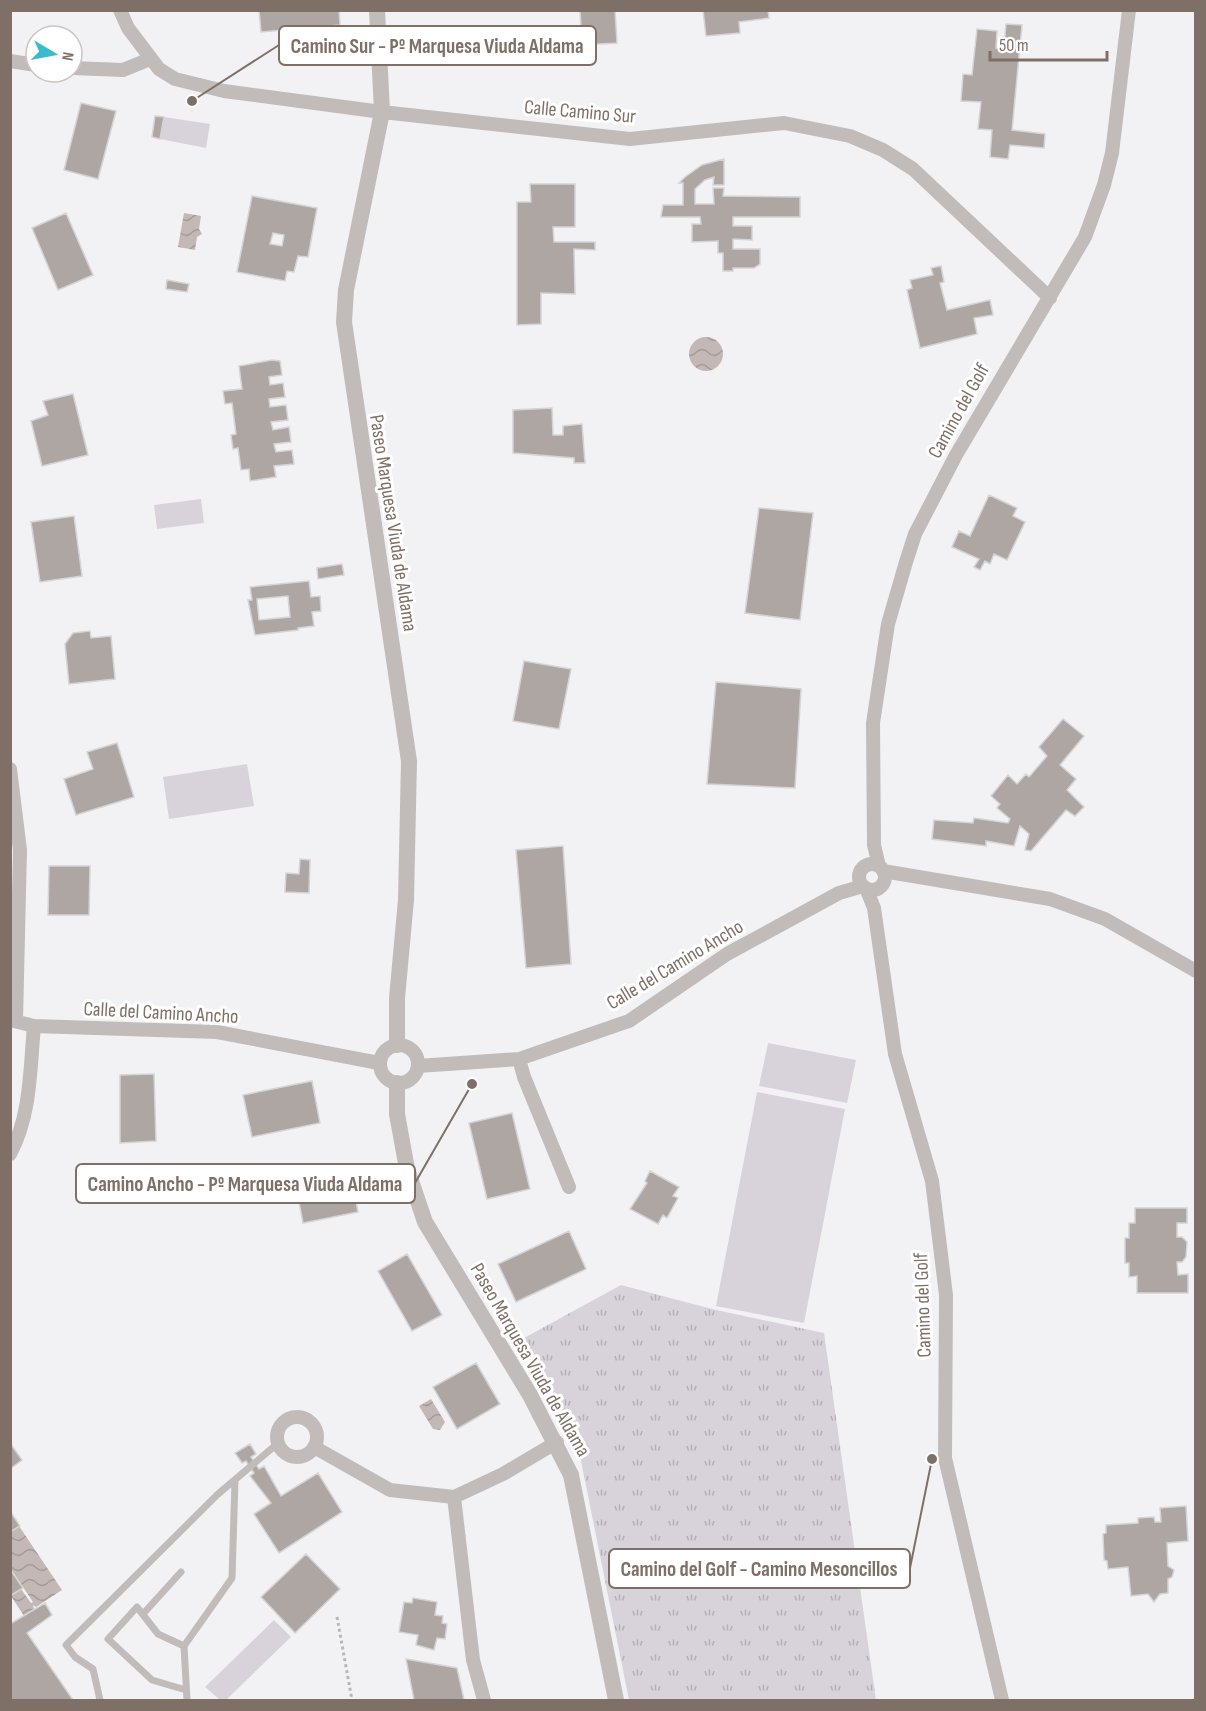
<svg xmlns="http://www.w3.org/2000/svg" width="1206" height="1711" font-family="'Sofia Sans Condensed',sans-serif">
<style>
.grass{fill:url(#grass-tufts)}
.garden{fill:#d8d3db}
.water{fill:url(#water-waves)}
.building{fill:#aea6a2;stroke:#d4d4d6;stroke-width:1.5;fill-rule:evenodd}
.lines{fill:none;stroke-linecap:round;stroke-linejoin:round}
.path{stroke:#bab6b4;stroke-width:3;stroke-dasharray:3 3;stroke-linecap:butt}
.service{stroke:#c1bcba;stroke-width:7}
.minor{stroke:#c1bcba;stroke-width:14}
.tertiary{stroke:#c1bcba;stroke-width:16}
.labels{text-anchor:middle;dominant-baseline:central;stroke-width:6;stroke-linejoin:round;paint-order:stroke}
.street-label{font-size:20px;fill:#7f7067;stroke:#fff}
.leader{fill:none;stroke:#7f7067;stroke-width:2}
.callout-dot{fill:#7f7067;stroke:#fff;stroke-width:2}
.callout{fill:#fff;stroke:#7f7067;stroke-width:2}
.callout-label{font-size:21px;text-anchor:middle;font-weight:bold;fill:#7f7067}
</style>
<defs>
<pattern id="grass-tufts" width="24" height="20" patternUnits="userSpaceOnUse" patternTransform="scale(1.5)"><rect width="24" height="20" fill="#d8d3db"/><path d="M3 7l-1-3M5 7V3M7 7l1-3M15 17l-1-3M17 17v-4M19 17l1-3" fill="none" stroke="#b4b0b5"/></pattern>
<pattern id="water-waves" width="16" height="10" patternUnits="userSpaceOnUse" patternTransform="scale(1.5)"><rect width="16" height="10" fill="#c4b8b6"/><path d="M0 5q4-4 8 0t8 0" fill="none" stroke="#a49a98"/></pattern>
</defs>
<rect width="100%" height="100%" fill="#f2f2f5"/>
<!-- grass -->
<path class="grass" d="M621,1285L712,1309L824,1333L876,1700H629L580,1456L524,1338Z"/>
<!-- garden -->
<path class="garden" d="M164,117L210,124L206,148L160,139Z
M201,499L204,523L157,529L154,505Z
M247,764L254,806L169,819L163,777Z
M768,1043L856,1060L847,1103L759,1086Z
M757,1092L845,1109L804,1323L716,1306Z
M274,1620L291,1637L226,1700H220L205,1687Z"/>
<!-- water -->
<path class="water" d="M184,213L201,216L199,229L202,234L197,237L195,250L178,247Z
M689 354a17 17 0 1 1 34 0a17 17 0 1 1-34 0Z
M431,1399L445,1422L440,1430L433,1429L419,1406Z
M19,1526L62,1590L36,1607L33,1605L34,1609L24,1616L11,1596L21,1589L31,1603L33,1602L11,1569L10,1532Z"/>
<!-- building -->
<path class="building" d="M259,10H339L340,25L261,32Z
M580,10H615L617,43L582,45Z
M703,10H768L769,18L739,22L740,33L706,36Z
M1006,24L1022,25L1012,130L1045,134L1044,148L1010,145L1008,159L990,157L992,130L978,129L981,102L961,101L963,74L972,75L977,29L997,31L996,48H1004Z
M81,103L116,111L98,179L64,170Z
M155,116L164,117L160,139L152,137Z
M724,159V185H713L714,177L705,180L695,189V204H714L713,188H724L723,196L800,197V217H733V226H752V240L733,239V249H760V264L754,268H733V271H723V253H718V241L692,242V224H701L700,217H661L663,205H683V183H679L685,177L702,165Z
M530,184H575V227H553L554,242H595V250L574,249L575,294L541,293V324L517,325V202H531Z
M252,196L317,208L308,257L298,256L294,272L287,271L285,281L237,272ZM273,233L284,235L282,246L270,244Z
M66,213L93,275L58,290L32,228Z
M941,266L944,282L940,283L947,310L990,300L993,315L974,318L977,334L920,348L907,290L912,288L910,280L933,275L931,268Z
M167,280L189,284L187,292L166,289Z
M272,360L280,361L282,375L269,377L270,385L283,383L285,397L269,399L270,407L286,405L288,420L271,422L273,430L289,427L291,442L274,444L276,452L292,450L294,464L274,466L276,477L250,481L249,469L241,470L238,448L233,449L231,435L236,434L232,403L225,404L223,391L242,389L239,366Z
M73,394L88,455L42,466L31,421L48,415L43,401Z
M552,408L553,435H563V426L582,424L585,463H574V458L513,453V410Z
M989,495L1017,508L1013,516L1025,522L1007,560L994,554L990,564L985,561L980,570L974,567L979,559L952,547L959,531L970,536Z
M759,508L813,513L800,620L745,613Z
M74,516L82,576L40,582L31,522Z
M342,564L344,575L318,579L317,568Z
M309,581L311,597L320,596L321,611L312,612L314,626L298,628V630L255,635L248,600H252L250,587ZM288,596L290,617L259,620L257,599Z
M90,631L91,638L111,636L115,679L69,684L65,644L73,633Z
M524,661L571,669L559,729L513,721Z
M716,682L801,689L795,788L707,784Z
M1063,719L1084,736L1060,765L1076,779L1067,790L1084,807L1075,816L1066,810L1031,851L1025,850L1029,834L1020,826L1014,846L986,841V846L932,839L934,820L973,823L974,818L1008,823L1010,819L997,808L1000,804L991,796L1008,775L1017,784L1026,774L1029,777L1047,756L1039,747Z
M117,743L134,797L76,815L64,779L93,769L87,752Z
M563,846L571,964L526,968L516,850Z
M300,859L310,860L309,893L285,892L286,873L299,874Z
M49,866H90L89,915H48Z
M154,1074L156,1141L120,1143V1075Z
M312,1081L320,1123L252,1137L243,1095Z
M512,1113L530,1189L487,1199L469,1123Z
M350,1170L358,1212L303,1223L295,1181Z
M650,1171L679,1187L673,1196L678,1198L667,1218L663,1215L658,1224L630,1209L647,1183L645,1181Z
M1135,1208H1187V1223H1177V1237H1182L1187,1242L1186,1257L1182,1262H1177L1178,1275L1188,1274V1293H1137V1276L1129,1277V1263H1125V1238H1129V1223H1135Z
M569,1231L586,1269L516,1302L498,1264Z
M407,1254L442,1315L412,1331L378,1271Z
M476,1363L500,1404L457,1429L433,1387Z
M10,1443L22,1460L10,1469Z
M250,1444L256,1454L251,1457L259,1469L264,1466L281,1496L318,1473L342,1512L279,1553L254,1514L271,1503L250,1476L254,1473L246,1461L242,1463L235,1453Z
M1186,1506L1188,1541L1167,1543L1168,1566L1174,1570L1172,1577L1168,1579V1593L1160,1594L1154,1602L1148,1594L1131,1596L1128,1567L1108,1569L1107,1561L1104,1560L1103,1534L1106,1533V1525L1138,1523V1518L1154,1517L1155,1522H1161L1160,1508Z
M10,1511L20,1526L10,1532Z
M306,1554L340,1589L295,1633L261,1597Z
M10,1569L23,1588L10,1596Z
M413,1598L437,1602L435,1615L443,1616L442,1623L447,1624L445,1639L437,1638L434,1650L416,1645L418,1635L399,1632L404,1602L412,1603Z
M45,1603L52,1615L27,1633L73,1700H10V1624Z
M406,1659L457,1668L464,1700H414Z"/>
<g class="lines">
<!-- path -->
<path class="path" d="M337,1617L352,1700"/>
<!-- service -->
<path class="service" d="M143,1614L181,1572
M184,1646L158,1634L137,1607L108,1639L152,1680L186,1690
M100,1700L93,1669L75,1657L66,1645L218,1494L277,1444
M187,1700L184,1646L232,1578L235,1480"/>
<!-- minor -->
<path class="minor" d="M120,10L128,28L159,69L175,79L224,91L382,112L630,139L784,123L850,136L883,150L913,169L1050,298
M10,61L36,65
M72,68L123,70L150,59
M10,769L20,850L16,1021
M859 877a13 13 0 1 1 26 0a13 13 0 1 1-26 0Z
M879,866L874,845L873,723L888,624L906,562L915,534L956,455L1085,237L1104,185L1112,153L1129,10
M883,871L1050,899L1105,919L1196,971
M866,888L874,908L895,1054L932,1181L946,1295L945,1458L1002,1700
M10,1020L34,1026L217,1032L379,1063
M380 1064a19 19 0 1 1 38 0a19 19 0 1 1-38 0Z
M519,1059L524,1077L569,1187
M418,1066L519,1059L629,1021L727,954L839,893L863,886
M10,1154C31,1116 30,1068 34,1026
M277 1437a20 20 0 1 1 40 0a20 20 0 1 1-40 0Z
M314,1447L390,1490L454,1497L503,1474L557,1442
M454,1497L473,1660L484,1700"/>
<!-- tertiary -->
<path class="tertiary" d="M377,10L382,112L346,290L344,322L409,761L406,900L397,998V1045
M397,1083V1114L407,1169L425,1222L530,1395L571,1475L616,1700"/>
</g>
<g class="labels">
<!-- street labels -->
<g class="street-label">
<text transform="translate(580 112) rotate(5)">Calle Camino Sur</text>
<text transform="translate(959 411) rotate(-61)">Camino del Golf</text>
<text transform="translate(393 523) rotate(81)">Paseo Marquesa Viuda de Aldama</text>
<text transform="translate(675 965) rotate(-31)">Calle del Camino Ancho</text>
<text transform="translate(161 1013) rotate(3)">Calle del Camino Ancho</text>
<text transform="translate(923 1305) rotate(-92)">Camino del Golf</text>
<text transform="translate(530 1360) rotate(60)">Paseo Marquesa Viuda de Aldama</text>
</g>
</g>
<!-- callouts -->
<path class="leader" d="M192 101L279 45M472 1084L415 1183M932 1459L910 1568"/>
<g class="callout-dot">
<circle cx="192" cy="101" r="6"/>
<circle cx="472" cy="1084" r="6"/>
<circle cx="932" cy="1459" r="6"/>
</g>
<g class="callout">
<rect x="279" y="26" width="317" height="39" rx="6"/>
<rect x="76" y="1164" width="339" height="39" rx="6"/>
<rect x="609" y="1549" width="301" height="39" rx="6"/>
</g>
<g class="callout-label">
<text x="437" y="53">Camino Sur - Pº Marquesa Viuda Aldama</text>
<text x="245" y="1191">Camino Ancho - Pº Marquesa Viuda Aldama</text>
<text x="759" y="1576">Camino del Golf - Camino Mesoncillos</text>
</g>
<!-- border -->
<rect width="1206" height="1711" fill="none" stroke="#7f7067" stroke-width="24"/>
<!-- north arrow -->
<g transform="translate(54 54) rotate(100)"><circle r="28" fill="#ffffff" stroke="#ccc6c2" stroke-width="1.5"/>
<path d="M0-4.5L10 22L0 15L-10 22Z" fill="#39bace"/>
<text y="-9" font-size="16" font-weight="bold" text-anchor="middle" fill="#7f7067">N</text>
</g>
<!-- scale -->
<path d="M990 51v9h117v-9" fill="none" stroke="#7f7067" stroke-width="3"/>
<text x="999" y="51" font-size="18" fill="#7f7067" stroke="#ffffff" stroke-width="4.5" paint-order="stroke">50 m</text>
</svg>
